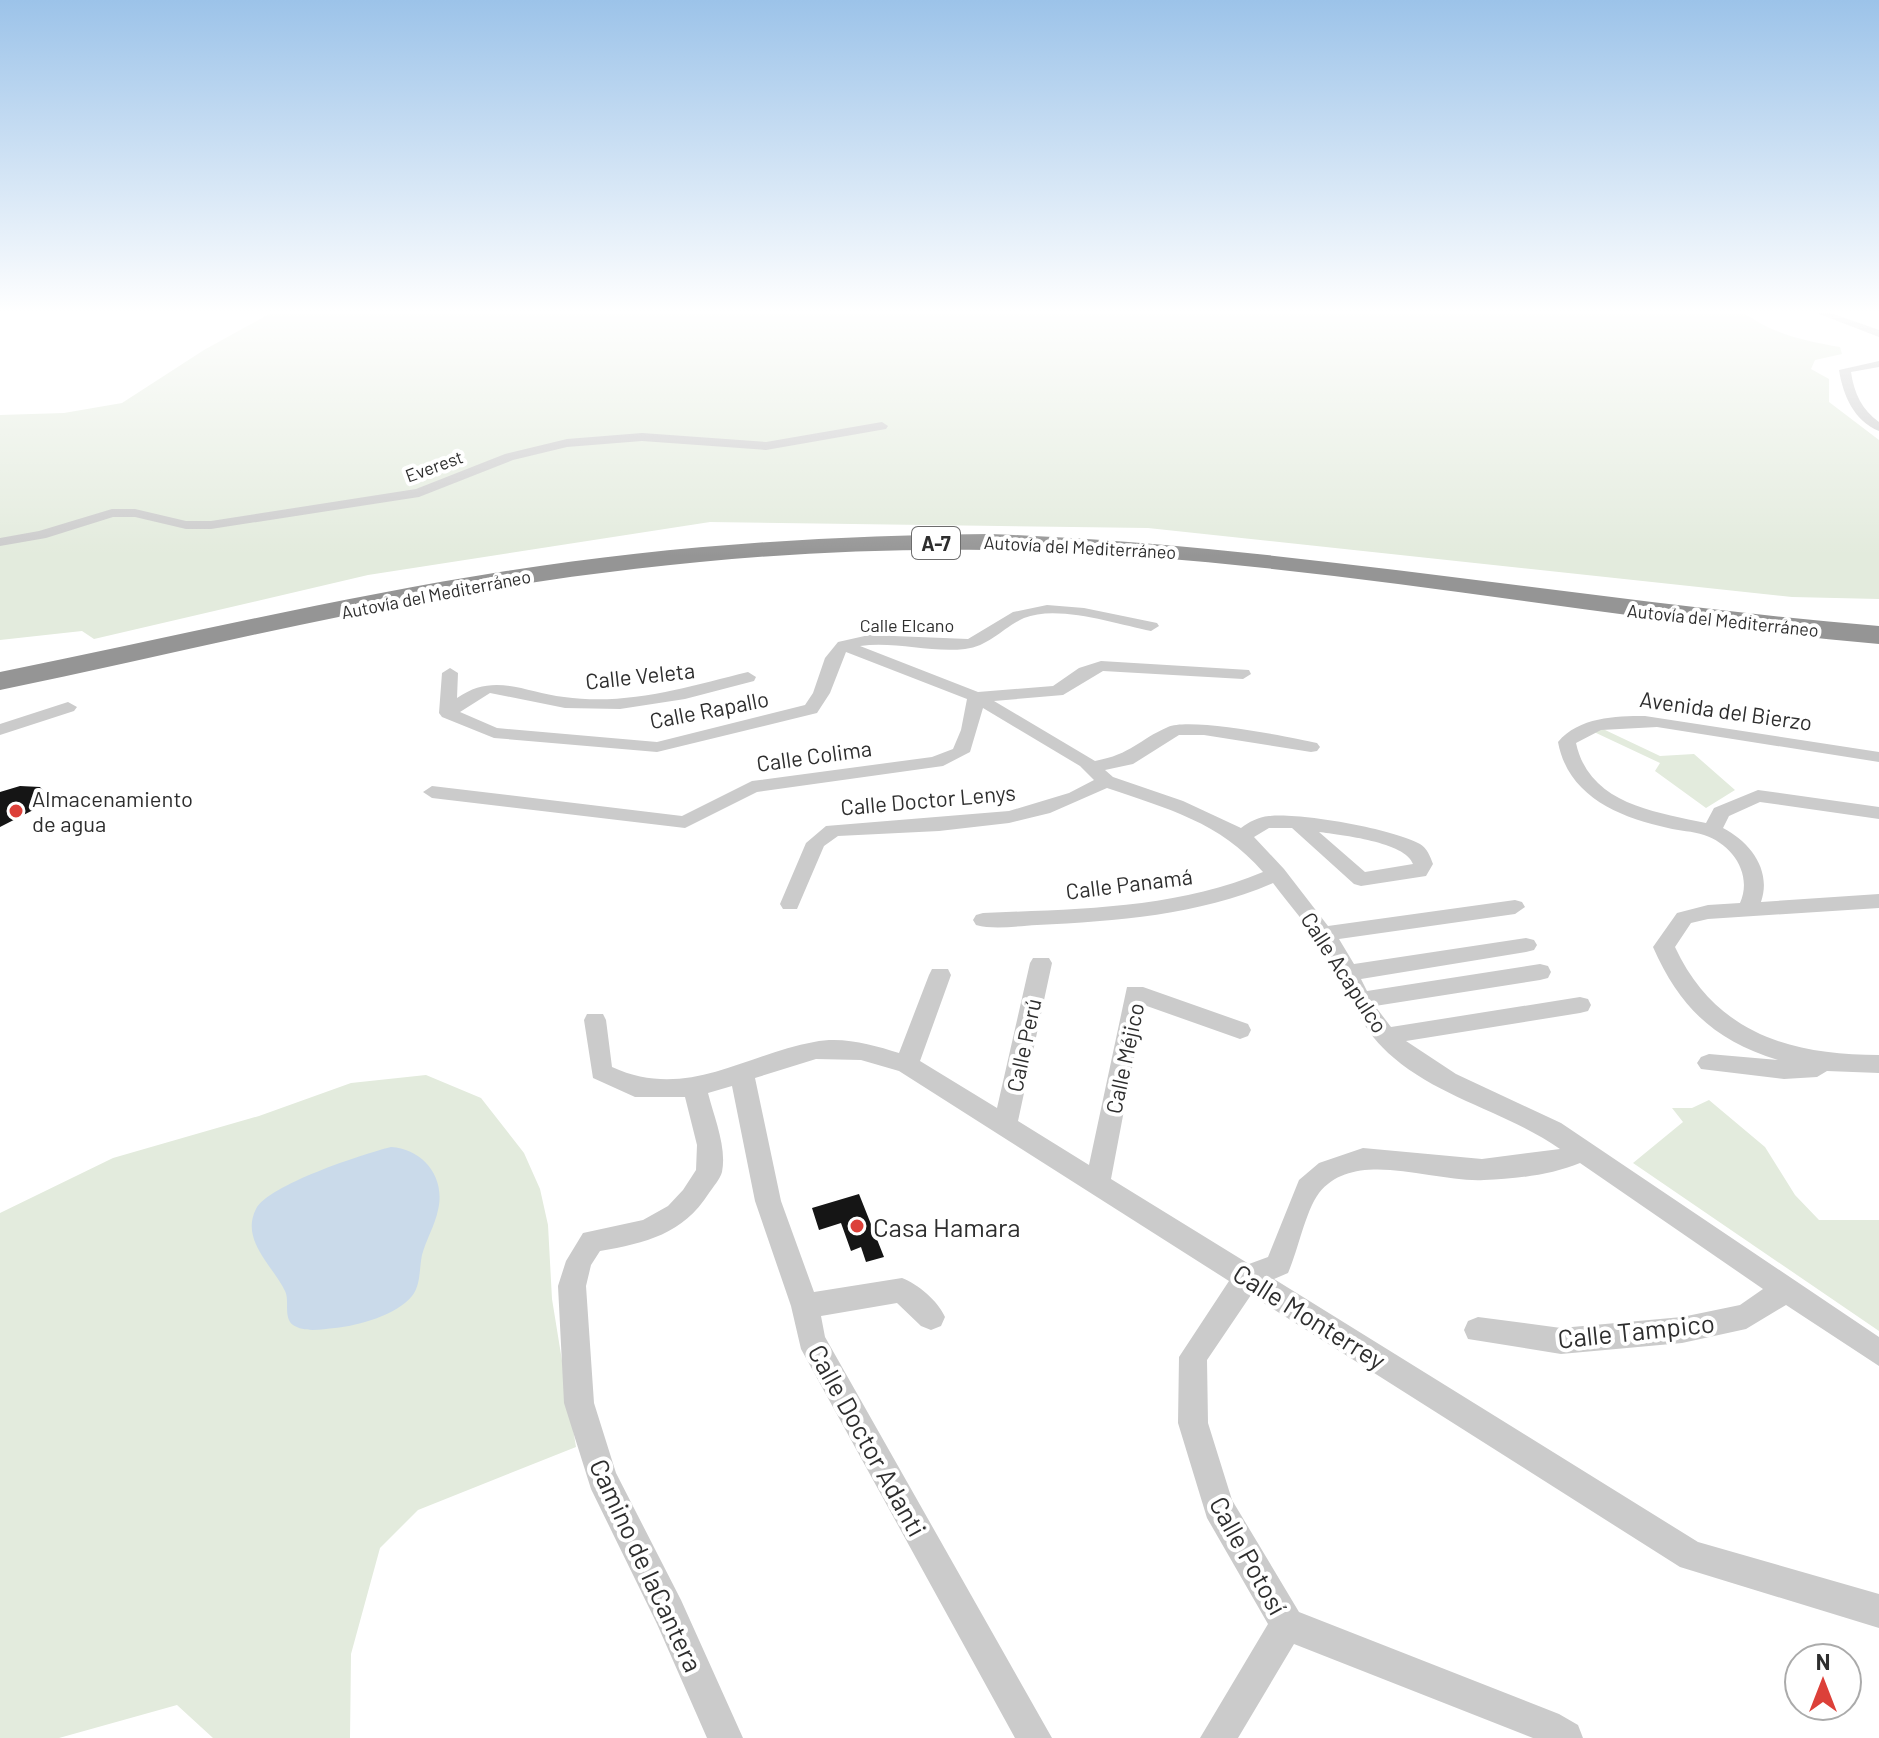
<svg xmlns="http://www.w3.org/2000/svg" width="1879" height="1738" font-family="Barlow,sans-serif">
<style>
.green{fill:#e3ebdd}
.water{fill:#cadaea}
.building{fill:#151515}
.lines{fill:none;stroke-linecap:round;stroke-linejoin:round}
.street{fill:#cbcbcb;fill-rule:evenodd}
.highway{fill:#959595;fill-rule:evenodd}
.poi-dot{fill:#dc4039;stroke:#fff;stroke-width:3}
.labels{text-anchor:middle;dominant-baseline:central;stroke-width:8;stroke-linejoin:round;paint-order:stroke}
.far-street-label{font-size:18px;fill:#2e2e2e;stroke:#fff}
.shield{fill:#fff;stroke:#6d6d6d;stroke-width:2}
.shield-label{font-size:20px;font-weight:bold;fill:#2e2e2e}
.street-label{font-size:22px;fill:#2e2e2e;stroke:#fff}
.poi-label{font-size:22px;fill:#2e2e2e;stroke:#fff;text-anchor:start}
.near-poi-label{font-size:26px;fill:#2e2e2e;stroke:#fff;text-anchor:start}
.near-street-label{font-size:26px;fill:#2e2e2e;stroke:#fff}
</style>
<rect width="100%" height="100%" fill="#fff"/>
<!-- green -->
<path class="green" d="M271,313H1744C1773,334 1805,341 1840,347L1842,354L1815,360L1811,369L1829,379V402L1879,440V599L1792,597L1148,528L710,522L368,575L94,639L82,631L0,640V415L64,413L122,403L204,350Z
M1603,729L1660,756L1694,754L1735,790L1706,808L1655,771L1660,763L1594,732Z
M426,1075L481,1098L524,1153L540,1189L548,1225L552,1299L576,1447L418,1510L380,1548L351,1654L350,1738H213L177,1705L59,1738H0V1213L113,1158L259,1116L351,1083Z
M1709,1100L1765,1147L1795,1195L1819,1220H1879V1331L1633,1163L1683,1122L1672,1108H1692Z"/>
<!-- water -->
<path class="water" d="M391,1147C423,1149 446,1177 438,1210C435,1225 426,1240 422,1255C419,1269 421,1285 412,1296C397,1315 357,1326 335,1328C322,1329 305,1333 293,1325C283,1317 290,1301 285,1291C273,1266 240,1240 256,1209C268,1185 363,1154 391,1147Z"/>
<!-- building -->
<path class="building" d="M20,786L40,787L47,795L43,805L0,827V792Z
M859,1194L884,1257L866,1262L861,1247L851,1251L841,1223L819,1230L812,1208Z"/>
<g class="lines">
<!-- street -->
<path class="street" d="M1817,313H1831L1879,330V337Z
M1879,361V367L1851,372C1854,393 1862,410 1879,422V431C1854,421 1843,395 1839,370Z
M882,422L888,426L886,429L766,450L642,441L567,447L513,460L419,497L211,529H186L135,517H113L46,538L0,546V538L39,531L112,509H135L186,521H211L416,489L505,454L567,439L642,433L766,442Z
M1047,605L1084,608L1157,623L1159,626L1151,631C1117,624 1057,604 1024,618C1002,628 990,646 965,649C930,653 895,641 860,646L978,692L1053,686L1079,668L1101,661L1249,670L1251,674L1243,679L1103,671L1063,695L994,701L1095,761C1132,754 1138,740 1168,727C1190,717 1291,737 1317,743L1320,747L1317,751L1311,752L1204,735H1179L1133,764L1105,770L1113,777L1183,801L1241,828C1249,822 1258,817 1269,816C1299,812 1394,829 1420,844C1427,848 1430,856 1433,864L1426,876L1361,886L1354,884L1292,828H1269L1254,837L1284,869L1328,926L1515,900L1522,902L1525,907L1515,914L1339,939L1354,964L1526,938L1534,940L1537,945L1534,950L1526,952L1361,979L1367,991L1540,964L1548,966L1551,972L1548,978L1540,980L1375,1006L1391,1027L1580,997L1588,999L1591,1005L1588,1011L1580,1013L1406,1041L1456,1074L1561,1123L1879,1337V1366L1786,1305L1746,1329L1682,1343L1561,1354L1468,1339L1464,1330L1468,1321L1478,1317L1561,1328L1682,1317L1740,1305L1763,1289L1580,1163C1551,1175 1515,1179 1484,1180C1434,1183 1355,1147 1319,1193C1305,1212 1298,1251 1288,1273L1274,1279L1698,1542L1879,1594V1628L1680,1567L1251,1295L1207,1360L1208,1423L1232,1500L1299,1612L1559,1714L1578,1725L1583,1738H1533L1294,1644L1238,1738H1200L1268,1624L1207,1518L1178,1423L1179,1357L1229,1281L899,1071L861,1060L816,1059L755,1078L781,1201L814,1292L902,1278C918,1284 938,1301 945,1317L941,1326L931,1330L921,1326L897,1303L821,1316L825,1337L1052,1738H1015L801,1349L791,1306L755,1201L732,1086L708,1093C714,1117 727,1147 722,1172C720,1179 713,1187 709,1193C683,1234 646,1243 600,1251L591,1265L586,1286L594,1403L616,1473L681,1600L743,1738H707L657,1624L591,1489L564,1403L558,1286L566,1261L583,1233L643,1220L668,1206L683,1190L696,1170L697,1145L685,1097H635L593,1078L584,1020L587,1014H603L606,1020L612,1067C686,1101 743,1055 814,1042C843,1036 873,1045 899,1053L929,975L932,969H948L951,975L920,1061L997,1108L1030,963L1033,958H1049L1052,963L1018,1121L1089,1165L1127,987H1143L1248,1024L1251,1030L1248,1036L1240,1039L1144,1005L1111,1179L1249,1264L1268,1257L1299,1180L1319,1163L1363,1148L1482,1159L1560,1149C1509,1113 1442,1099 1394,1058C1355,1026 1351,990 1325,951C1310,928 1290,906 1273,883C1199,915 1117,921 1037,925C1018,926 994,930 976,925L973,920L976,915L983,913C1077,909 1175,909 1263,872C1220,822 1168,809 1107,788L1050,813L1009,823L939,831L838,836L824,846L797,909H783L780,904L806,843L826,826L1009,811L1069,793L1094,780L1080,766L983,708L970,752L943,766L757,792L685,828L432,798L423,792L432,786L682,816L752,781L932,757L953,749L961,730L967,699L846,652L830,693L817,713L657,752L494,738L442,717L439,713L442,673L450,668L458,673L457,698C494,672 523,692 564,697C628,706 687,687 748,672L756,677L754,681L685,699L620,709L565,708L490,693L460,712L497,728L657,742L805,705L813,693L825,658L838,642L869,635L968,639L1013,612ZM1319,832C1341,835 1406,842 1413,864L1365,872Z
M68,702L77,707L74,711L0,735V724Z
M1645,716L1879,752V762L1657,727L1601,730L1576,743C1589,804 1655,812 1706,823L1714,808L1758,790L1879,807V819L1760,802L1729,816L1723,828C1750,842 1772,870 1761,902L1879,894V908L1708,919L1691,923L1675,947C1715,1033 1790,1055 1879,1055V1073L1827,1071L1817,1077L1784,1079L1701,1069L1697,1063L1701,1057L1709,1054L1778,1060C1714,1040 1680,1008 1653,947L1677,913L1708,905L1740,903C1753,874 1732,844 1704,835C1693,831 1679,831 1668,828C1618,817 1568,796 1558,742C1579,717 1615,716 1645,716Z"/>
<!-- highway -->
<path class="highway" d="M989,534C1288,545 1581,601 1879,626V644C1582,618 1287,554 988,550C804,547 620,566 438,598C291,624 146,660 0,690V672C168,638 336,598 506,571C666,546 827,535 989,534Z"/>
</g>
<!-- sky -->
<linearGradient id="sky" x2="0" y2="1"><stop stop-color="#9cc3e9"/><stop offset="0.56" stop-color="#fff"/><stop offset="1" stop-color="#fff" stop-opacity="0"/></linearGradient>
<rect width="1879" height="556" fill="url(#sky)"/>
<!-- markers -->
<g class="poi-dot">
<circle cx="16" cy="811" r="8"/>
<circle cx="857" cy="1226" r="8"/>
</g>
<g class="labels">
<!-- far-street labels -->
<g class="far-street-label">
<text transform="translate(434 466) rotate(-20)">Everest</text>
<text transform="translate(1080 547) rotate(3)">Autovía del Mediterráneo</text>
<text transform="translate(436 594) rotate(-11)">Autovía del Mediterráneo</text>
<text transform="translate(1723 620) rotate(6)">Autovía del Mediterráneo</text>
<text x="907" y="625">Calle Elcano</text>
</g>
<!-- shield labels -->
<rect class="shield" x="912" y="527" width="48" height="32" rx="6"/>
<g class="shield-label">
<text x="936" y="543">A-7</text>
</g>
<!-- street labels -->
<g class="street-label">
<text transform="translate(640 675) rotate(-6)">Calle Veleta</text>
<text transform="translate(709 709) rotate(-11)">Calle Rapallo</text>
<text transform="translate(1726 710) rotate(8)">Avenida del Bierzo</text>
<text transform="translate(814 755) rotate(-8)">Calle Colima</text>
<text transform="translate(928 799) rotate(-5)">Calle Doctor Lenys</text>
<text transform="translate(1129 883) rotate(-7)">Calle Panamá</text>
<text transform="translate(1345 972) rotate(57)">Calle Acapulco</text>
<text transform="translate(1023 1045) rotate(-78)">Calle Perú</text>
<text transform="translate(1124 1058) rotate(-78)">Calle Méjico</text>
</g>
<!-- poi labels -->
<g class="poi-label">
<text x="32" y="798">Almacenamiento<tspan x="32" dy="25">de agua</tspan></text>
</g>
<!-- near-poi labels -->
<g class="near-poi-label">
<text x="873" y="1226">Casa Hamara</text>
</g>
<!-- near-street labels -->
<g class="near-street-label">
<text transform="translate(1310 1316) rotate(32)">Calle Monterrey</text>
<text transform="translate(1636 1330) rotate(-6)">Calle Tampico</text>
<text transform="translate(868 1440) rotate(61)">Calle Doctor Adanti</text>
<text transform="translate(1249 1555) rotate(61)">Calle Potosí</text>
<text transform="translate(647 1565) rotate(65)">Camino de laCantera</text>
</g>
</g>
<!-- north arrow -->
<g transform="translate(1823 1682)"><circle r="38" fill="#ffffff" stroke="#ababab" stroke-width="2"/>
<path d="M0-6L14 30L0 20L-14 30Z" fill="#dc4039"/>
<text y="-12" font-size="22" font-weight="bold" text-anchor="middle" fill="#2e2e2e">N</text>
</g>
</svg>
